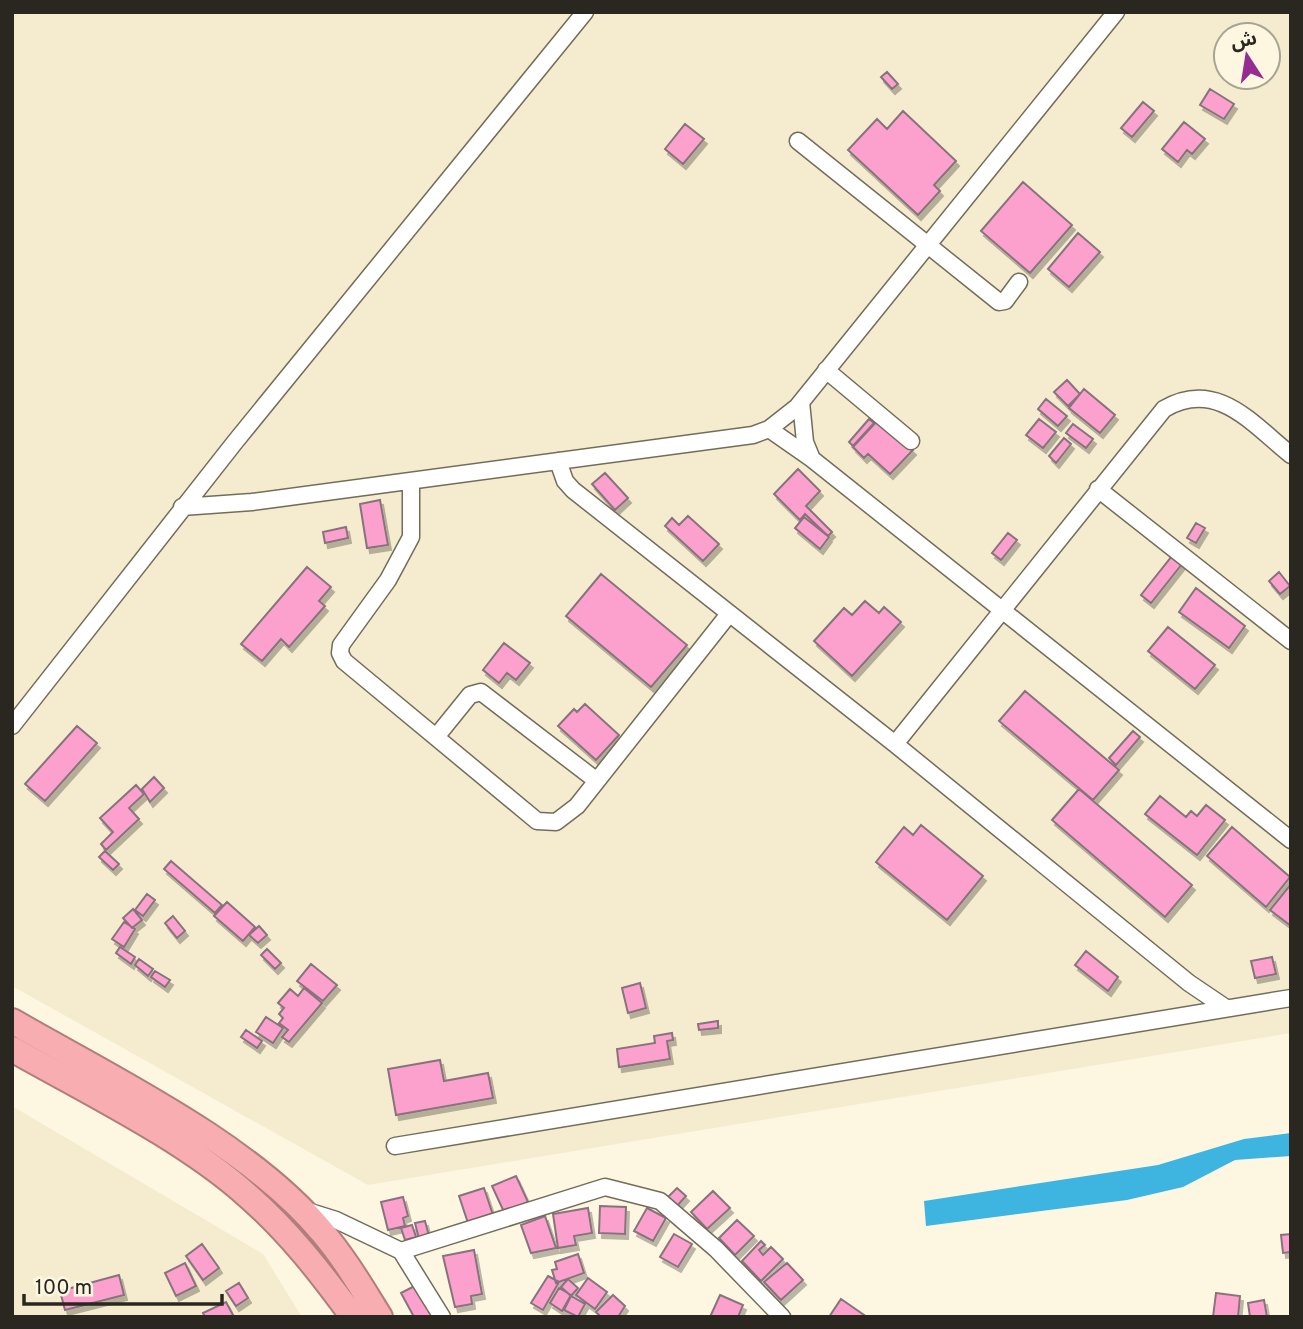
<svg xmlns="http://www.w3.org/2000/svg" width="1303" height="1329" font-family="Overpass,'Noto Sans Arabic',sans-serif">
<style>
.built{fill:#f5eccf;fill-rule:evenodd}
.water{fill:#3eb4e0}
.building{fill:#fca1cd;stroke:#88737c;stroke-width:2;filter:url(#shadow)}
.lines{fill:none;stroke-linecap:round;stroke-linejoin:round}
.minor-casing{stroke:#726d5a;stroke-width:19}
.highway-casing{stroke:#b07f7d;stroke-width:28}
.minor{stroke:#fff;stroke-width:16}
.highway{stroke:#f8aeb0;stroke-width:24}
</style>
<defs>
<filter id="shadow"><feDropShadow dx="3" dy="5" stdDeviation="0" flood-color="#0004"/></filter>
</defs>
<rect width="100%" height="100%" fill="#fdf7e1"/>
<!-- built -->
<path class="built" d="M12,12H1291V1033L368,1185L12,986ZM1226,35H1268V77H1226Z
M12,1106L263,1254L302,1317H12Z"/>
<!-- water -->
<path class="water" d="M1291,1133V1156L1235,1160L1183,1187L1127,1200L926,1226L924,1201L1158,1165L1244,1139Z"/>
<!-- building -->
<path class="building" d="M887,72L898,84L892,89L881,77Z
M1210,89L1234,104L1224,119L1200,105Z
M1143,102L1154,111L1132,137L1121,128Z
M903,111L956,161L934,185L940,191L918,215L848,150L877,119L887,129Z
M1184,122L1205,139L1192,154L1187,150L1178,162L1162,149Z
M685,124L704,139L683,164L665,149Z
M1023,182L1072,225L1030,273L981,231Z
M1078,233L1100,252L1069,287L1048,269Z
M1067,380L1080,394L1068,406L1054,392Z
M1084,389L1115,415L1100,433L1069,408Z
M1046,399L1067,416L1058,426L1038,409Z
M869,419L874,423L853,446L849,442Z
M879,419L913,450L890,474L868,454L864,458L853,447Z
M1039,419L1056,432L1043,448L1026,435Z
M1073,424L1093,439L1086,448L1066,433Z
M1064,438L1071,444L1056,463L1049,456Z
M798,469L820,491L806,506L832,532L828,536L805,514L800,520L774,494Z
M605,473L628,498L615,510L592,484Z
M380,500L388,545L367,548L360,504Z
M688,516L719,544L703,561L665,526L672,518L679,525Z
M804,517L829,537L820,549L795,528Z
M1196,523L1205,528L1196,543L1187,538Z
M346,527L348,538L325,543L323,532Z
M1008,533L1017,540L1001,560L992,553Z
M1172,556L1182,564L1151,603L1141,595Z
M307,567L331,587L319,601L325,606L289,647L281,639L262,661L241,644Z
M1279,572L1290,586L1280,594L1269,581Z
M601,574L687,645L651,687L566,616Z
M1196,588L1245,626L1229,648L1179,612Z
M865,601L879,613L884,607L901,622L852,676L814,641L844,608L852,615Z
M1168,627L1215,665L1195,689L1148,651Z
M504,643L530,663L516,680L507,673L499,683L483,670Z
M1025,691L1119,770L1093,800L999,721Z
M585,704L619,735L596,760L558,726L574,709L577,712Z
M77,726L97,743L45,801L25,784Z
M1133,731L1140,737L1116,765L1109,758Z
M154,777L164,788L150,802L142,789Z
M136,785L144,794L129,808L139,819L106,850L101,844L113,832L100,818Z
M1079,789L1192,885L1165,917L1052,820Z
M1160,796L1186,817L1191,811L1197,816L1206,805L1225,820L1197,855L1145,814Z
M921,825L983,876L947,920L876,862L904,827L913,835Z
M1232,827L1290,877L1266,907L1207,856Z
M105,851L119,864L113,870L99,857Z
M171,861L222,905L215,913L164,869Z
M1291,884V926L1270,910Z
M147,894L155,900L143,916L135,910Z
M227,902L255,927L243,941L214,916Z
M133,909L142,920L132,928L123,918Z
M173,916L185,931L177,938L165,923Z
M124,922L135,929L124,947L112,939Z
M259,926L267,935L258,943L249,935Z
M120,947L135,957L131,964L116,953Z
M267,949L281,963L275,969L261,955Z
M1086,951L1118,977L1108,991L1075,965Z
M1272,957L1276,974L1255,978L1251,961Z
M139,959L153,969L148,976L135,965Z
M311,964L337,985L323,1001L297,981Z
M155,971L170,980L165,987L151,977Z
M640,983L646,1008L628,1013L622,988Z
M304,988L322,1003L289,1042L282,1037L288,1030L279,1023L283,1018L279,1014L284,1008L278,1003L290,989L298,996Z
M266,1017L283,1028L273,1043L256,1032Z
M718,1021V1028L699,1030L698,1024Z
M246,1030L262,1041L257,1048L241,1037Z
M672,1033L673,1040L667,1041L670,1059L619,1067L617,1049L655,1043L654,1036Z
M440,1060L444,1081L488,1073L493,1098L396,1115L388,1069Z
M516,1176L528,1202L504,1212L492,1186Z
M484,1188L493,1215L468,1223L459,1196Z
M677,1188L686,1196L677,1206L668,1197Z
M713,1191L730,1208L707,1229L691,1212Z
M403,1197L408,1216L403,1218L405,1226L388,1230L381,1202Z
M600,1206L626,1207L625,1234L599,1233Z
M588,1208L592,1233L574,1236L576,1245L558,1248L553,1214Z
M647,1208L666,1218L653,1241L634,1231Z
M545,1216L556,1248L531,1253L521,1225Z
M737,1220L754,1236L735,1255L719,1238Z
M425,1221L429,1236L419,1239L415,1223Z
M412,1225L416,1237L405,1240L401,1228Z
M674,1234L692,1244L678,1267L660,1257Z
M1291,1234V1252L1283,1253L1281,1235Z
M761,1241L765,1245L759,1250L763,1255L771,1247L783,1259L761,1281L742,1261Z
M202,1244L219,1268L203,1280L186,1256Z
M474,1250L482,1294L471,1296L472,1304L455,1307L443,1256Z
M578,1254L584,1273L556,1283L552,1270L557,1269L555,1262Z
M185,1263L196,1286L176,1296L165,1273Z
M787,1263L803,1280L781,1300L764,1282Z
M119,1275L124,1295L65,1310L60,1291Z
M548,1276L559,1282L543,1310L531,1303Z
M588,1278L607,1292L595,1309L576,1295Z
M568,1279L578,1288L571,1296L561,1287Z
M426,1280L446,1317H414L401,1293Z
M239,1283L248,1298L236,1306L226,1291Z
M559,1288L571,1295L562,1311L550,1303Z
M1216,1293L1240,1296L1238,1317H1213Z
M613,1295L625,1306L618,1317H601L596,1312Z
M720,1295L743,1305L738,1317H710Z
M571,1296L585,1304L578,1317L564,1310Z
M841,1299L867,1317H829Z
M1264,1300L1267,1317H1250L1248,1303Z
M226,1302L234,1317H205L203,1313Z"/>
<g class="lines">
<defs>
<path id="minor" d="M798,141L999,302L1005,301L1019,282
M826,370L911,441
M801,402L805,442L812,459
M769,429L812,459L1291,840
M558,461L565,481L573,490L895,744L1189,983L1226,1008
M411,481V537L388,580L341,645L340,653L344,661L537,821L556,822L577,806L729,614
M1098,489L1291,641
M182,507L252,502L753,435L769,429L797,407L1116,12
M12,726L235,442L585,12
M436,737L470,695L481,692L597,781
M895,744L1164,409C1217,378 1252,424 1291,455
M395,1146L1291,998
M304,1210L336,1220L401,1251L442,1317
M401,1251L605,1187L660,1201L716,1249L782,1317"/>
<path id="highway" d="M12,1021C111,1078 251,1145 323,1233C345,1259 362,1288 380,1317
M12,1049C86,1091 185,1139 248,1196C289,1232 321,1273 353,1317"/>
</defs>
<!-- minor casing -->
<use href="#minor" class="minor-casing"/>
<!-- highway casing -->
<use href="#highway" class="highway-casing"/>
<!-- minor -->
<use href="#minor" class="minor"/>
<!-- highway -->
<use href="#highway" class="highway"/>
</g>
<!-- border -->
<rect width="1303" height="1329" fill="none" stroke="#29271f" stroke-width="28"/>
<!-- north arrow -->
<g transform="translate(1247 56) rotate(348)"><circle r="33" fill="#fdf7e1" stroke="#a8a493" stroke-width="2"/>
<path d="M0-5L12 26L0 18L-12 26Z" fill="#952c8f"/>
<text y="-10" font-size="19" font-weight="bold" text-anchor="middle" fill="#29271f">ش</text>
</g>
<!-- scale -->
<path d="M24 1294v10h198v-10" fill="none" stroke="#29271f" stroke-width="3.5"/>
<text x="35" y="1294" font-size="21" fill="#29271f" stroke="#fdf7e1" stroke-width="5" paint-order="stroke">100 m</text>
</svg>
